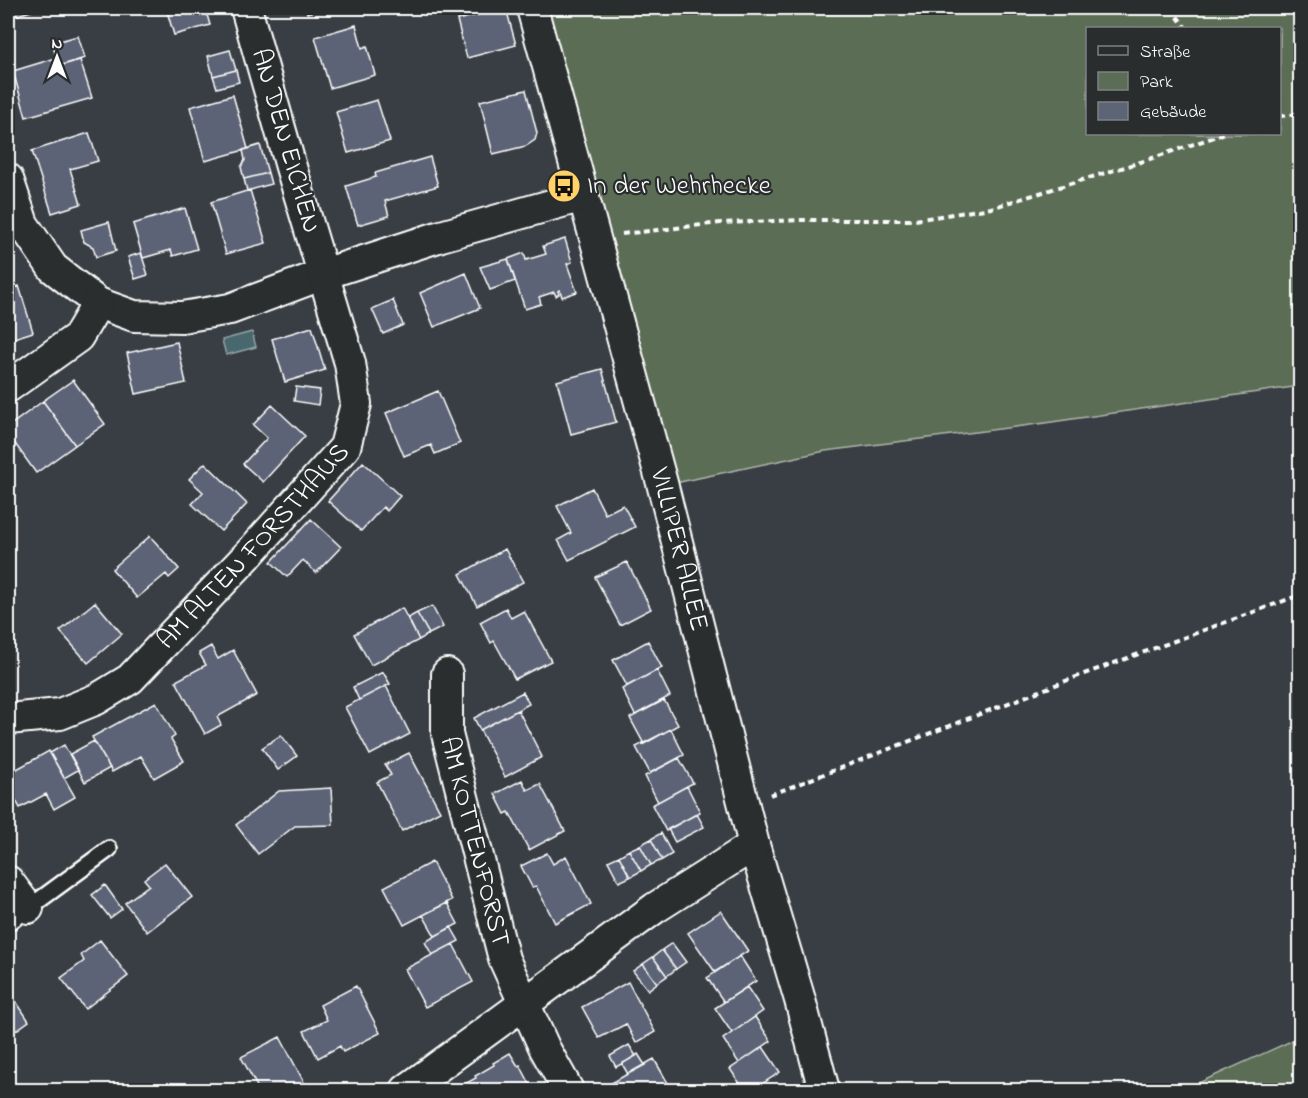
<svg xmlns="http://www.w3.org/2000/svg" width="1308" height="1098" font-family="'Indie Flower',sans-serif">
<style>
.green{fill:#5c6d57;stroke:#aeb6ab;stroke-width:1.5;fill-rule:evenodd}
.water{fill:#4a686e;stroke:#92a4a8;stroke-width:1.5}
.building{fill:#5c6476;stroke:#fff;stroke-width:1.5}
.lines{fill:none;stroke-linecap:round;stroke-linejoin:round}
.service-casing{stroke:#fff;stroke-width:20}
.minor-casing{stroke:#fff;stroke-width:34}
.path{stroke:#fff;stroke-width:4;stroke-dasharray:6 4.5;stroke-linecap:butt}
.service{stroke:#2a2d2e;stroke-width:15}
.minor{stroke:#2a2d2e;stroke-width:30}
.labels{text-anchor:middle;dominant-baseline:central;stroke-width:4.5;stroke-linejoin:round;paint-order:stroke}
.street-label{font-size:27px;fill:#fff;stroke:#2a2d2e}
.poi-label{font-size:27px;fill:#fff;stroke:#2a2d2e;text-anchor:start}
</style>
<rect width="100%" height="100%" fill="#393e44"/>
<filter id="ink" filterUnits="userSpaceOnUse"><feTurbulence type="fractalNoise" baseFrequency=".0167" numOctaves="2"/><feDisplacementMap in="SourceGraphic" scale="12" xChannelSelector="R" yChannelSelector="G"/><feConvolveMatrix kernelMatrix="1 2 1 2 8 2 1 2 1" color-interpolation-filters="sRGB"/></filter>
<g filter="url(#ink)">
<!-- green -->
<path class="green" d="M547,8H1300V386L1038,424L825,451L675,483ZM1088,28H1280V134H1088Z
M1300,1037V1090H1183Z"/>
<!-- water -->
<path class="water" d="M252,332L256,347L226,355L222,340Z"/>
<!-- building -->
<path class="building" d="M8,8H41L8,18Z
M166,8H205L210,25L174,35Z
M306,8H326L307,13Z
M506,8L516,45L467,58L457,20Z
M356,25L362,48L367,46L375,75L330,88L315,37Z
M78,36L85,58L59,66L52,43Z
M230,50L236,70L213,76L208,56Z
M56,58L59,66L80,60L92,98L26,117L13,71Z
M236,70L239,82L217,88L213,76Z
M526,90L537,133L535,140L526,146L493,154L480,101Z
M233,95L248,149L205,161L190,107Z
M377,100L390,141L348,153L336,112Z
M89,133L98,161L70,169L81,204L52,213L32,151Z
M260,145L268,173L244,179L241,167L245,160L243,150Z
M430,157L438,186L385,201L389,216L358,225L346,186L376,177L375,173Z
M268,173L271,184L247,191L244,179Z
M250,190L266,243L226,254L211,202Z
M185,208L197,249L173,256L171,250L143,258L133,224Z
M109,222L116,251L96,257L93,247L84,242L81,230Z
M565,239L572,262L567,264L577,292L562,297L560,290L558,291L559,294L556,296L554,292L539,297L541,304L525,309L508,259L524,253L526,260L546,254L543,246Z
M141,253L148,275L135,279L128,257Z
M508,259L515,281L490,290L480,267Z
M466,273L480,308L434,327L420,293Z
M19,286L33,332L8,340V290Z
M393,300L403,325L383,334L372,309Z
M312,327L325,370L285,382L272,339Z
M177,342L186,383L136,394L127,353Z
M602,369L616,422L571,434L557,381Z
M73,380L105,424L75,445L43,401Z
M296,387L320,390L318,405L294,401Z
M438,391L460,443L435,454L431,445L404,456L386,413Z
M43,401L75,445L36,473L8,434V427Z
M272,405L305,436L263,482L243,464L267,438L253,425Z
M363,462L400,496L387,511L383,507L361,531L328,501Z
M205,463L247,504L221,531L192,504L203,492L189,479Z
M592,488L605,514L623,505L635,527L569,560L558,540L571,533L557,506Z
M311,519L341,547L316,573L303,560L287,577L271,562Z
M150,536L179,569L169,578L166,574L137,598L112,569Z
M505,549L523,582L477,606L460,574Z
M627,562L651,609L620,625L595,577Z
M95,602L122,634L88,663L60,631Z
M432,606L443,627L429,634L417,613Z
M402,608L419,640L371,665L354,634Z
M506,608L511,618L524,611L551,661L515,679L494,641L491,643L480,622Z
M417,613L429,634L419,640L408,618Z
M648,641L662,668L627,686L613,660Z
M211,646L218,659L233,650L257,695L217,717L221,725L205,734L176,681L206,665L199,653Z
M657,670L670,696L635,715L622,689Z
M383,672L390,684L359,700L353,687Z
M386,686L410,734L370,755L345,707Z
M523,692L529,704L480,730L474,718Z
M664,700L678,725L644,744L630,718Z
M156,702L175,736L171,739L184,761L154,778L141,756L112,772L92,737Z
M518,710L542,757L505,777L480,730Z
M671,729L684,755L650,773L636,747Z
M281,735L297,756L278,770L262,748Z
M94,741L110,768L85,782L70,754Z
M64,745L78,770L64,778L50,753Z
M49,751L75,797L54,809L46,794L20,808L8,786V774Z
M409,753L440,811L402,831L377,782L391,775L385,765Z
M679,758L693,783L658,802L645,776Z
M522,780L527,790L540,784L565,831L529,850L509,812L505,814L495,794Z
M687,786L700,812L666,831L652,805Z
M331,788L333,825L295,826L258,854L236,825L279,791Z
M697,814L704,827L675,842L668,829Z
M661,833L672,854L662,860L651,839Z
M651,839L662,860L651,865L640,845Z
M640,845L651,865L641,871L629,850Z
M629,850L641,871L630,877L619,856Z
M547,853L553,864L566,856L591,904L555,923L536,886L532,887L521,866Z
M619,856L630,877L619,882L608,861Z
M432,862L452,900L404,925L384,887Z
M165,863L192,897L147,932L125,903L149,885L144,879Z
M105,885L122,909L110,918L92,895Z
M447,903L458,924L435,936L423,915Z
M721,911L748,951L715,972L688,933Z
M451,927L459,941L432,955L425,942Z
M100,940L128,976L85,1009L61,978L84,961L81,955Z
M672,943L686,962L676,969L662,950Z
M453,944L473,982L425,1007L405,969Z
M662,950L676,969L667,976L653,957Z
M740,956L756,981L724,1002L707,978Z
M653,957L667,976L657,983L643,964Z
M643,964L657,983L648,990L633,971Z
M628,982L655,1032L636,1043L626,1024L599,1038L582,1007Z
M356,986L380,1033L343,1052L340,1046L318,1058L304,1031L327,1020L320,1005Z
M747,987L763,1011L732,1033L715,1008Z
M8,989L29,1021L8,1036Z
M755,1017L771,1041L739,1063L723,1039Z
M280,1037L306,1086L297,1090H259L241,1057Z
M629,1045L636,1056L616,1067L610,1056Z
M763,1047L780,1072L753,1090H739L743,1088L730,1069Z
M510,1053L518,1066L520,1065L531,1086L527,1088L529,1090H457L460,1089L459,1087L476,1078L475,1076L494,1065L493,1063Z
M638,1054L645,1065L628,1074L622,1064Z
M654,1059L672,1090H612L608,1085Z
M206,1084L209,1090H194Z"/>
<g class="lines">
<defs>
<path id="service" d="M8,923L109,849"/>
<g id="minor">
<path id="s1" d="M532,8L662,483L754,845L800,1000L824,1090"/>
<path d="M8,179L23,224L53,268L98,303L134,316L182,317L230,309L324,274L441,236L583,196"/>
<path d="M8,387L78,337L98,303"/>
<path id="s2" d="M447,674V734L504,959L545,1049L568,1090"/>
<path id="s3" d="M8,719L60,714L97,699L130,679L248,555L345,447L356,404L350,363L291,167L246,8"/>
<path d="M8,881L28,908"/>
<path d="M406,1090L655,908L754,845"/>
</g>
</defs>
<!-- service casing -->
<use href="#service" class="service-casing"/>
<!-- minor casing -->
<use href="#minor" class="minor-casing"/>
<!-- path -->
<path class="path" d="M1171,8L1186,28
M1280,116L1300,114
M622,234L720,223L803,220H915L991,208L1144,161L1223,134
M770,795L1076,677L1300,595"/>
<!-- service -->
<use href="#service" class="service"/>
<!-- minor -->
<use href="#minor" class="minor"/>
</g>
</g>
<!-- icons -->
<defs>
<symbol id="bus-disc" viewBox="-11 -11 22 22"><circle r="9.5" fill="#ffd166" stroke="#2a2d2e"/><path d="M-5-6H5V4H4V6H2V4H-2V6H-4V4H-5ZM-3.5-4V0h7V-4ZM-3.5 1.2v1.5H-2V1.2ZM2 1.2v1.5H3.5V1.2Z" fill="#111"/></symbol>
</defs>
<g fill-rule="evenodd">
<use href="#bus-disc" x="545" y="167" width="38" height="38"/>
</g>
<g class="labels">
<!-- street labels -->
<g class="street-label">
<text transform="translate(285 141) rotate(74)">AN DEN EICHEN</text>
<text stroke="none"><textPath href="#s3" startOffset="312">AM ALTEN FORSTHAUS</textPath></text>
<text stroke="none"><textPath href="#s1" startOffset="561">VILLIPER ALLEE</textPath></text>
<text stroke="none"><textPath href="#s2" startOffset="171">AM KOTTENFORST</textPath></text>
</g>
<!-- poi labels -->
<g class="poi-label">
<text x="587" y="186">In der Wehrhecke</text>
</g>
</g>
<!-- margin -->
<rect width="1308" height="1098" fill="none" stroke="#2a2d2e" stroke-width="30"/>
<rect x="15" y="15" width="1278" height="1068" fill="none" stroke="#fff" stroke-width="2" filter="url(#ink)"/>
<!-- legend -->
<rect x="1086" y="27" width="195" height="108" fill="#2a2d2e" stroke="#7f8182" stroke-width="1.5"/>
<rect x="1098" y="46" width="30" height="9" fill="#2a2d2e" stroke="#7f8182" stroke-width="1.5"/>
<text x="1140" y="57" font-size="18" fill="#ffffff">Straße</text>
<rect x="1098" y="72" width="30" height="18" fill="#5c6d57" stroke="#7f8182" stroke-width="1.5"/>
<text x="1140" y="87" font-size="18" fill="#ffffff">Park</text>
<rect x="1098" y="102" width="30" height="18" fill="#5c6476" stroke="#7f8182" stroke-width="1.5"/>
<text x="1140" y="117" font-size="18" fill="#ffffff">Gebäude</text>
<!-- north arrow -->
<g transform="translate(57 57)" stroke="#2a2d2e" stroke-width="4.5" paint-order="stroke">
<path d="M0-4.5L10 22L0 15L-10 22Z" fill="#ffffff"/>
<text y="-9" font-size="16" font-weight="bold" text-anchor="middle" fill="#ffffff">N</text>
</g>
</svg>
